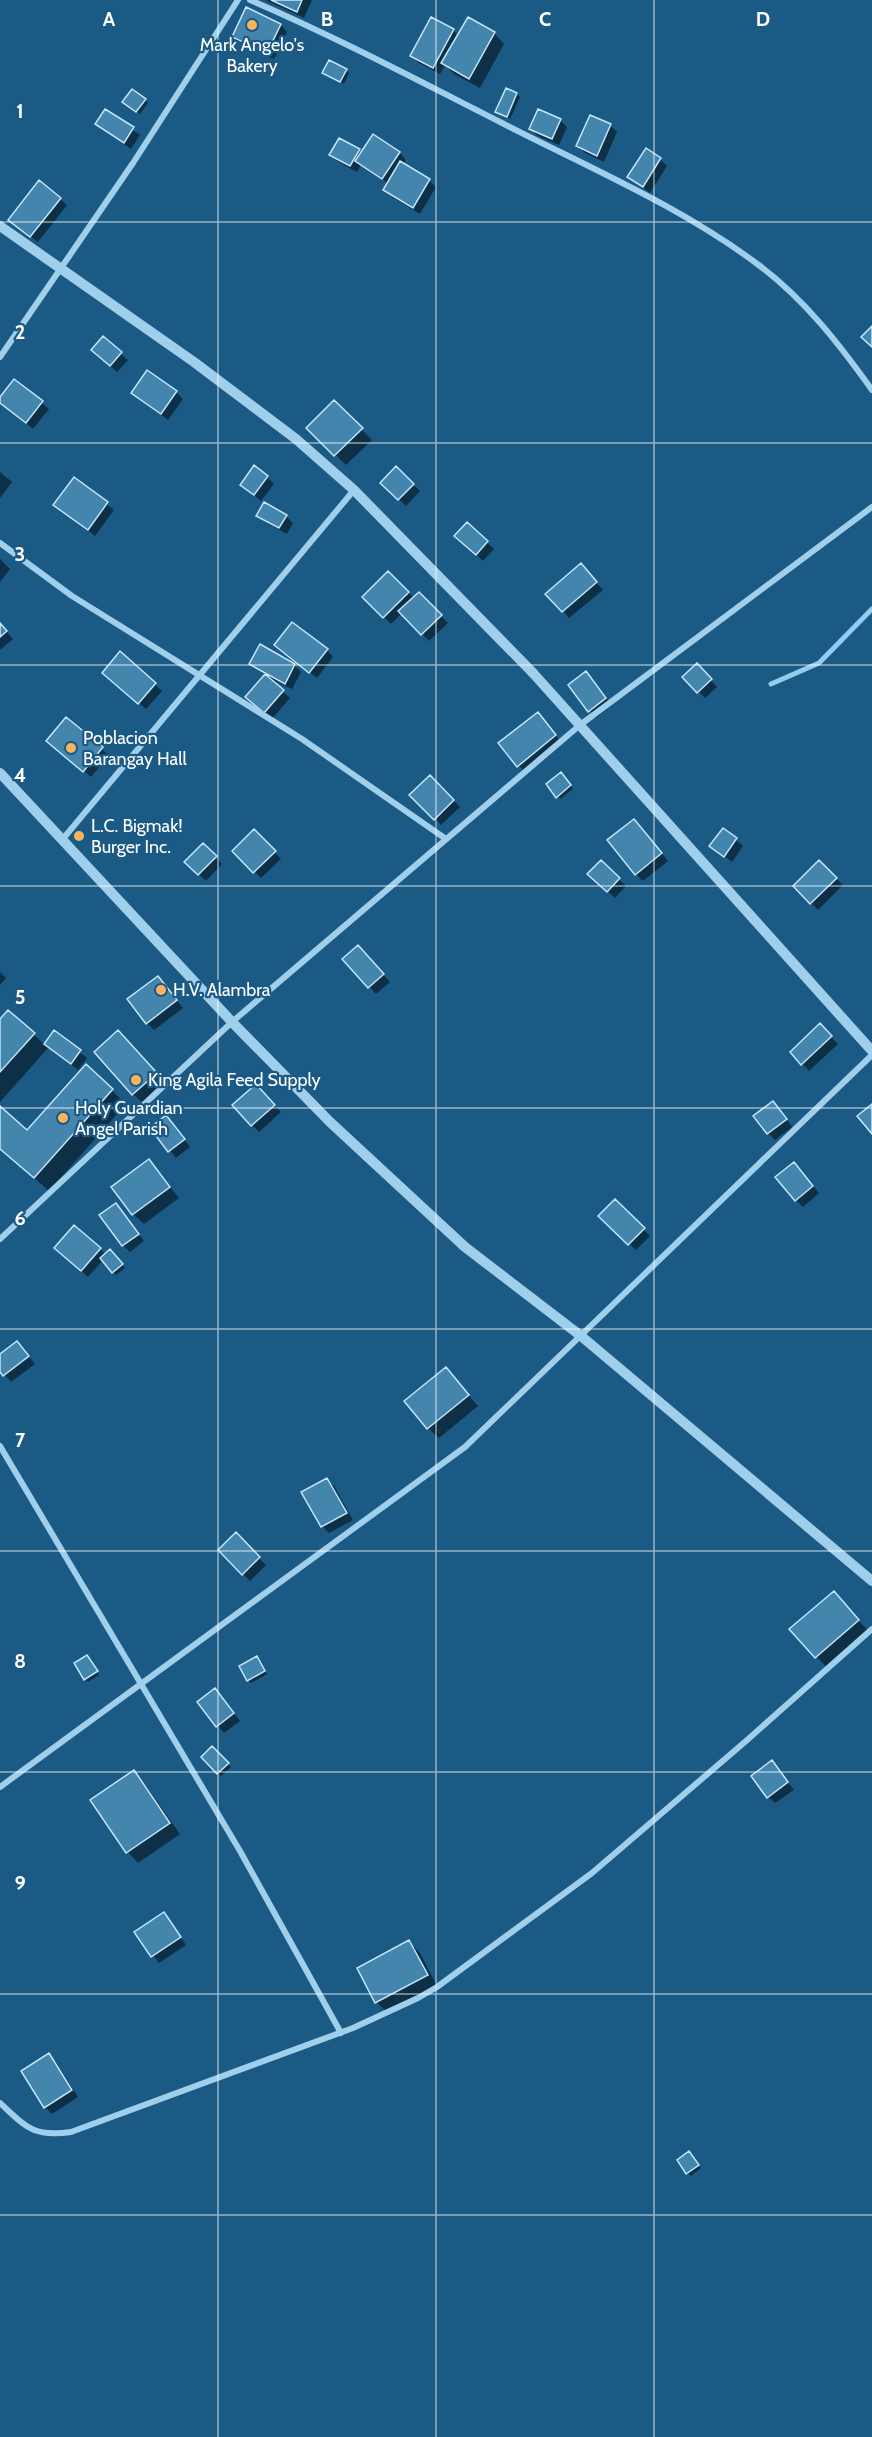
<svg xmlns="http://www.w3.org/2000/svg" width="872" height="2437" font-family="Cabin,sans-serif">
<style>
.shadow{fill:#0007}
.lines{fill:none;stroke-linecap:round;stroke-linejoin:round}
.stream{stroke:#93cced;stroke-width:5}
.building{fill:#4385ad;stroke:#c5e5f8;stroke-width:1.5}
.minor{stroke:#a0cfeb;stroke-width:6}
.tertiary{stroke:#a0cfeb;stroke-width:10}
.grid{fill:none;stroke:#fff;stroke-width:1.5;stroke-opacity:0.55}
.poi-dot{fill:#fdb35c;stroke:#1b5a84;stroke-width:2}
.labels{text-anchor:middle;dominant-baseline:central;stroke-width:4.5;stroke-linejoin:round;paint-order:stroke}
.poi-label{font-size:18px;fill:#fff;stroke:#1b5a84;text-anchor:start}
.grid-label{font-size:20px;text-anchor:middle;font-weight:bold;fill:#fff;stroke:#1b5a84;stroke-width:4.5;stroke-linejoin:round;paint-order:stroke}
</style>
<rect width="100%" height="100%" fill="#1b5a84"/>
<!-- shadow -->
<path class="shadow" d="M265,0H312L304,18Z
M247,9L281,25L287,32L274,59L241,43L234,36Z
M453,30L459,36L494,33L504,44L480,88L454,74L445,65L440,74L419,63L412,56Z
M346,70L349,73L344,84L324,73Z
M517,94L520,97L510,119L500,115L497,112Z
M145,100L148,103L140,114L127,105Z
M105,111L140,135L131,149L96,124Z
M560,120L567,127L559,145L538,136L531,129Z
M610,125L617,132L604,162L585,153L578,146Z
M374,136L400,153L406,160L403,165L429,180L436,187L420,214L392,197L385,190L389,184L361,165L357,172L337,161L331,154L359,151L362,154Z
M660,159L667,166L650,193L629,177Z
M60,199L67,205L38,242L17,227Z
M103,338L128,360L117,372L100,357Z
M14,381L49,409L33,429L0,402Z
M176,392L183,399L168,420L133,393Z
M334,402L372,440L346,465L308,428Z
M396,469L420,491L406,506L382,483Z
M0,472L12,482L0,498Z
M267,477L274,484L261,501L242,485Z
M74,479L114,510L95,536L55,505Z
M258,515L286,516L293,523L287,534L265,522Z
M467,524L494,549L483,561L463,542Z
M0,559L10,569L0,582Z
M587,572L603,590L569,618L563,611Z
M388,573L414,598L418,594L448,623L429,641L402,613L391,624L364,597Z
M0,624L13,639L0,650Z
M276,645L327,650L333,657L317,678Z
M260,646L295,666L301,672L292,689L266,677L290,698L272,719L247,697L266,675L251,663Z
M121,654L162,691L146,709L111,679Z
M697,665L717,687L705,698L684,677Z
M592,680L612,705L596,718L570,686Z
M66,719L109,755L91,777L55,747Z
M544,721L562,743L525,772L518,765Z
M430,777L460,807L441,825L412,795Z
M564,777L573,789L560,799L558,796Z
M641,828L668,861L643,881L636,874Z
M723,830L743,846L732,862L711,846Z
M254,831L281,859L261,878L234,851Z
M203,845L222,864L206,881L186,862Z
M601,862L626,886L615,898L590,874Z
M819,862L843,885L818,910L795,886Z
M365,954L390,982L376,994L344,959Z
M0,972L6,978L0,985Z
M164,984L183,1008L154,1030L147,1023Z
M9,1012L45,1045L54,1032L87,1058L78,1070L49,1047L0,1102V1021Z
M820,1026L838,1044L809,1071L792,1052Z
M128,1043L166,1085L144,1104L133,1094Z
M86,1066L126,1104L49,1191L0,1148V1108L27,1132Z
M263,1093L281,1112L259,1132L252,1125Z
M780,1110L792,1127L775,1140L768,1133Z
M173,1124L190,1147L176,1158L152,1128Z
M149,1161L179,1198L144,1224L133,1214Z
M801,1171L819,1193L803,1207L796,1200Z
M615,1201L650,1236L636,1250L600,1216Z
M122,1212L144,1241L130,1252L123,1245Z
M100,1249L106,1255L113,1254L125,1268L116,1275L103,1260L88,1277L63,1255Z
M24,1350L35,1364L11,1382L0,1369V1356Z
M446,1369L478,1406L439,1438L428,1428Z
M327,1480L334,1486L353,1520L329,1533L322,1526Z
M236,1535L266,1565L250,1581L220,1550Z
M844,1604L869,1632L827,1668L792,1629Z
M257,1658L267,1674L251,1683L248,1680Z
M90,1660L99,1675L88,1682L85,1679Z
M221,1697L240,1721L224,1733L199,1702Z
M212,1748L231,1767L221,1776L203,1757Z
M772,1762L794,1790L775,1803L768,1797Z
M134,1772L144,1783L180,1834L138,1863L128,1852L92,1801Z
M164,1914L186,1945L159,1963L136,1932Z
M409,1942L420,1953L437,1986L387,2012L376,2002Z
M49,2055L56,2062L78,2097L52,2114L45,2107Z
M691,2156L701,2168L691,2176L688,2173Z"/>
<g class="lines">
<!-- stream -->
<path class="stream" d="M771,684L819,663L872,609"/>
</g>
<!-- building -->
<path class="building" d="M271,0H302L297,12Z
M246,7L281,24L267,53L232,37Z
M431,17L454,29L433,68L410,56Z
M468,17L495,32L469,79L441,63Z
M329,60L347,69L340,82L322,73Z
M506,88L517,93L507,117L495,112Z
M132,89L146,99L136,112L122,102Z
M105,109L134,127L124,143L95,124Z
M538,109L561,119L552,139L529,129Z
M590,115L611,124L597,156L576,146Z
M373,134L400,152L382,179L355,161Z
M339,138L360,149L350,166L329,155Z
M646,148L661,158L643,187L627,177Z
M400,161L430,179L413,208L383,190Z
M39,180L61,198L30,237L8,220Z
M872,326V347L861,337Z
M103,336L122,352L110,366L91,350Z
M147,370L177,391L161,414L131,393Z
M14,379L43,401L26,423L0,403V397Z
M334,400L363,428L334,456L306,428Z
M254,465L268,476L254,495L240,485Z
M396,466L414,484L398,500L380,483Z
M74,477L108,502L88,530L53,505Z
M264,502L287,515L279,528L256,516Z
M467,522L488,541L476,555L454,536Z
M581,563L597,582L562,612L545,594Z
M388,571L409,592L383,618L362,597Z
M419,592L442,615L421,635L398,611Z
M292,622L328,649L309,673L274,645Z
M0,623L7,631L0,637Z
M260,644L295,664L285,684L249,664Z
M120,651L156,683L138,704L102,673Z
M697,663L712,679L697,693L682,677Z
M586,671L606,698L588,712L568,685Z
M265,674L284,690L264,713L245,697Z
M538,712L556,735L517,767L498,743Z
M66,717L103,747L83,772L46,741Z
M561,772L571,785L556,798L546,784Z
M430,775L454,800L434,820L409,795Z
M634,819L662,853L635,875L607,840Z
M723,828L737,838L724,857L709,846Z
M254,829L276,851L253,873L232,851Z
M203,843L217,856L198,875L184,862Z
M601,860L620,878L607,892L587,874Z
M819,860L837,878L810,904L793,886Z
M358,945L384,974L368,988L342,959Z
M158,976L177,1000L146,1024L127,999Z
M8,1010L35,1033L0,1072V1019Z
M820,1023L832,1036L801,1065L790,1052Z
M54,1030L81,1050L71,1064L44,1044Z
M118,1030L157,1073L132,1095L94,1052Z
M86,1064L113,1089L34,1178L0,1149V1106L27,1130Z
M256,1084L275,1105L251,1126L232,1105Z
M773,1101L787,1119L767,1134L753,1116Z
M872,1104V1134L857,1116Z
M166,1115L185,1139L168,1152L150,1128Z
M149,1159L170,1187L132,1215L111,1187Z
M794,1162L813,1186L795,1201L775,1177Z
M615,1199L645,1228L628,1245L598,1216Z
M116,1203L139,1234L122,1246L99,1215Z
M74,1225L101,1248L81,1271L54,1248Z
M110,1249L123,1264L112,1273L100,1258Z
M17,1341L29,1356L3,1376L0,1372V1354Z
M446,1367L469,1395L427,1429L404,1401Z
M327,1478L347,1513L321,1527L301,1492Z
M236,1532L260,1557L242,1575L218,1550Z
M834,1591L859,1620L815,1658L789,1629Z
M87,1655L98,1671L84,1680L74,1663Z
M257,1656L265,1671L247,1681L239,1666Z
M215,1688L234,1713L216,1727L197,1702Z
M212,1746L229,1763L217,1774L201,1757Z
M772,1760L788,1782L767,1798L751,1776Z
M134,1770L170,1823L126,1853L90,1800Z
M164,1912L181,1937L151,1957L134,1932Z
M409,1940L428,1975L375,2003L357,1968Z
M49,2053L72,2090L44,2108L21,2071Z
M689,2151L699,2165L686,2174L677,2160Z"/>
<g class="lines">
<!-- minor -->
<path class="minor" d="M250,0C336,37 419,81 502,123C590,168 682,207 760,266C805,300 840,345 872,390
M0,357L133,163L238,0
M0,543L72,596L302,739L446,839
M62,840L354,490
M0,1239L232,1022L580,725L872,507
M0,1446L240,1851L341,2033
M0,1787L465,1447L872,1055
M0,2103C27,2128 33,2137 71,2132L353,2028L418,1998L437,1987L592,1873L746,1741L872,1629"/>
<!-- tertiary -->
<path class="tertiary" d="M0,226L194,362L296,439L354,490L533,673L872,1051
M0,773L232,1022L330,1122L465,1247L581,1336L872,1581"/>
</g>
<!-- grid -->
<path class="grid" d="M218,0V2437M436,0V2437M654,0V2437M0,222H872M0,443H872M0,665H872M0,886H872M0,1108H872M0,1329H872M0,1551H872M0,1772H872M0,1994H872M0,2215H872"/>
<!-- markers -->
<g class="poi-dot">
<circle cx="252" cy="25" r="6"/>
<circle cx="71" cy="748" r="6"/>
<circle cx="79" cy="836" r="6"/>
<circle cx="161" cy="990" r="6"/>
<circle cx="136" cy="1080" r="6"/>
<circle cx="63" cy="1118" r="6"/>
</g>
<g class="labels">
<!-- poi labels -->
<g class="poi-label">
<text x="252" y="45" text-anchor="middle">Mark Angelo's<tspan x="252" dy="21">Bakery</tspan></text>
<text x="83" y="738">Poblacion<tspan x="83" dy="21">Barangay Hall</tspan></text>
<text x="91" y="826">L.C. Bigmak!<tspan x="91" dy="21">Burger Inc.</tspan></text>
<text x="173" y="990">H.V. Alambra</text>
<text x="148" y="1080">King Agila Feed Supply</text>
<text x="75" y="1108">Holy Guardian<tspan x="75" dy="21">Angel Parish</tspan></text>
</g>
</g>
<g class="grid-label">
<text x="109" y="26">A</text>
<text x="327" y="26">B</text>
<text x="545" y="26">C</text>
<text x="763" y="26">D</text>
<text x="20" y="118">1</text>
<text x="20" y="339">2</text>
<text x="20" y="561">3</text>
<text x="20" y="782">4</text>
<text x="20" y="1004">5</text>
<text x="20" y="1225">6</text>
<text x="20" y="1447">7</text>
<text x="20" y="1668">8</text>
<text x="20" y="1890">9</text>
</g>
</svg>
